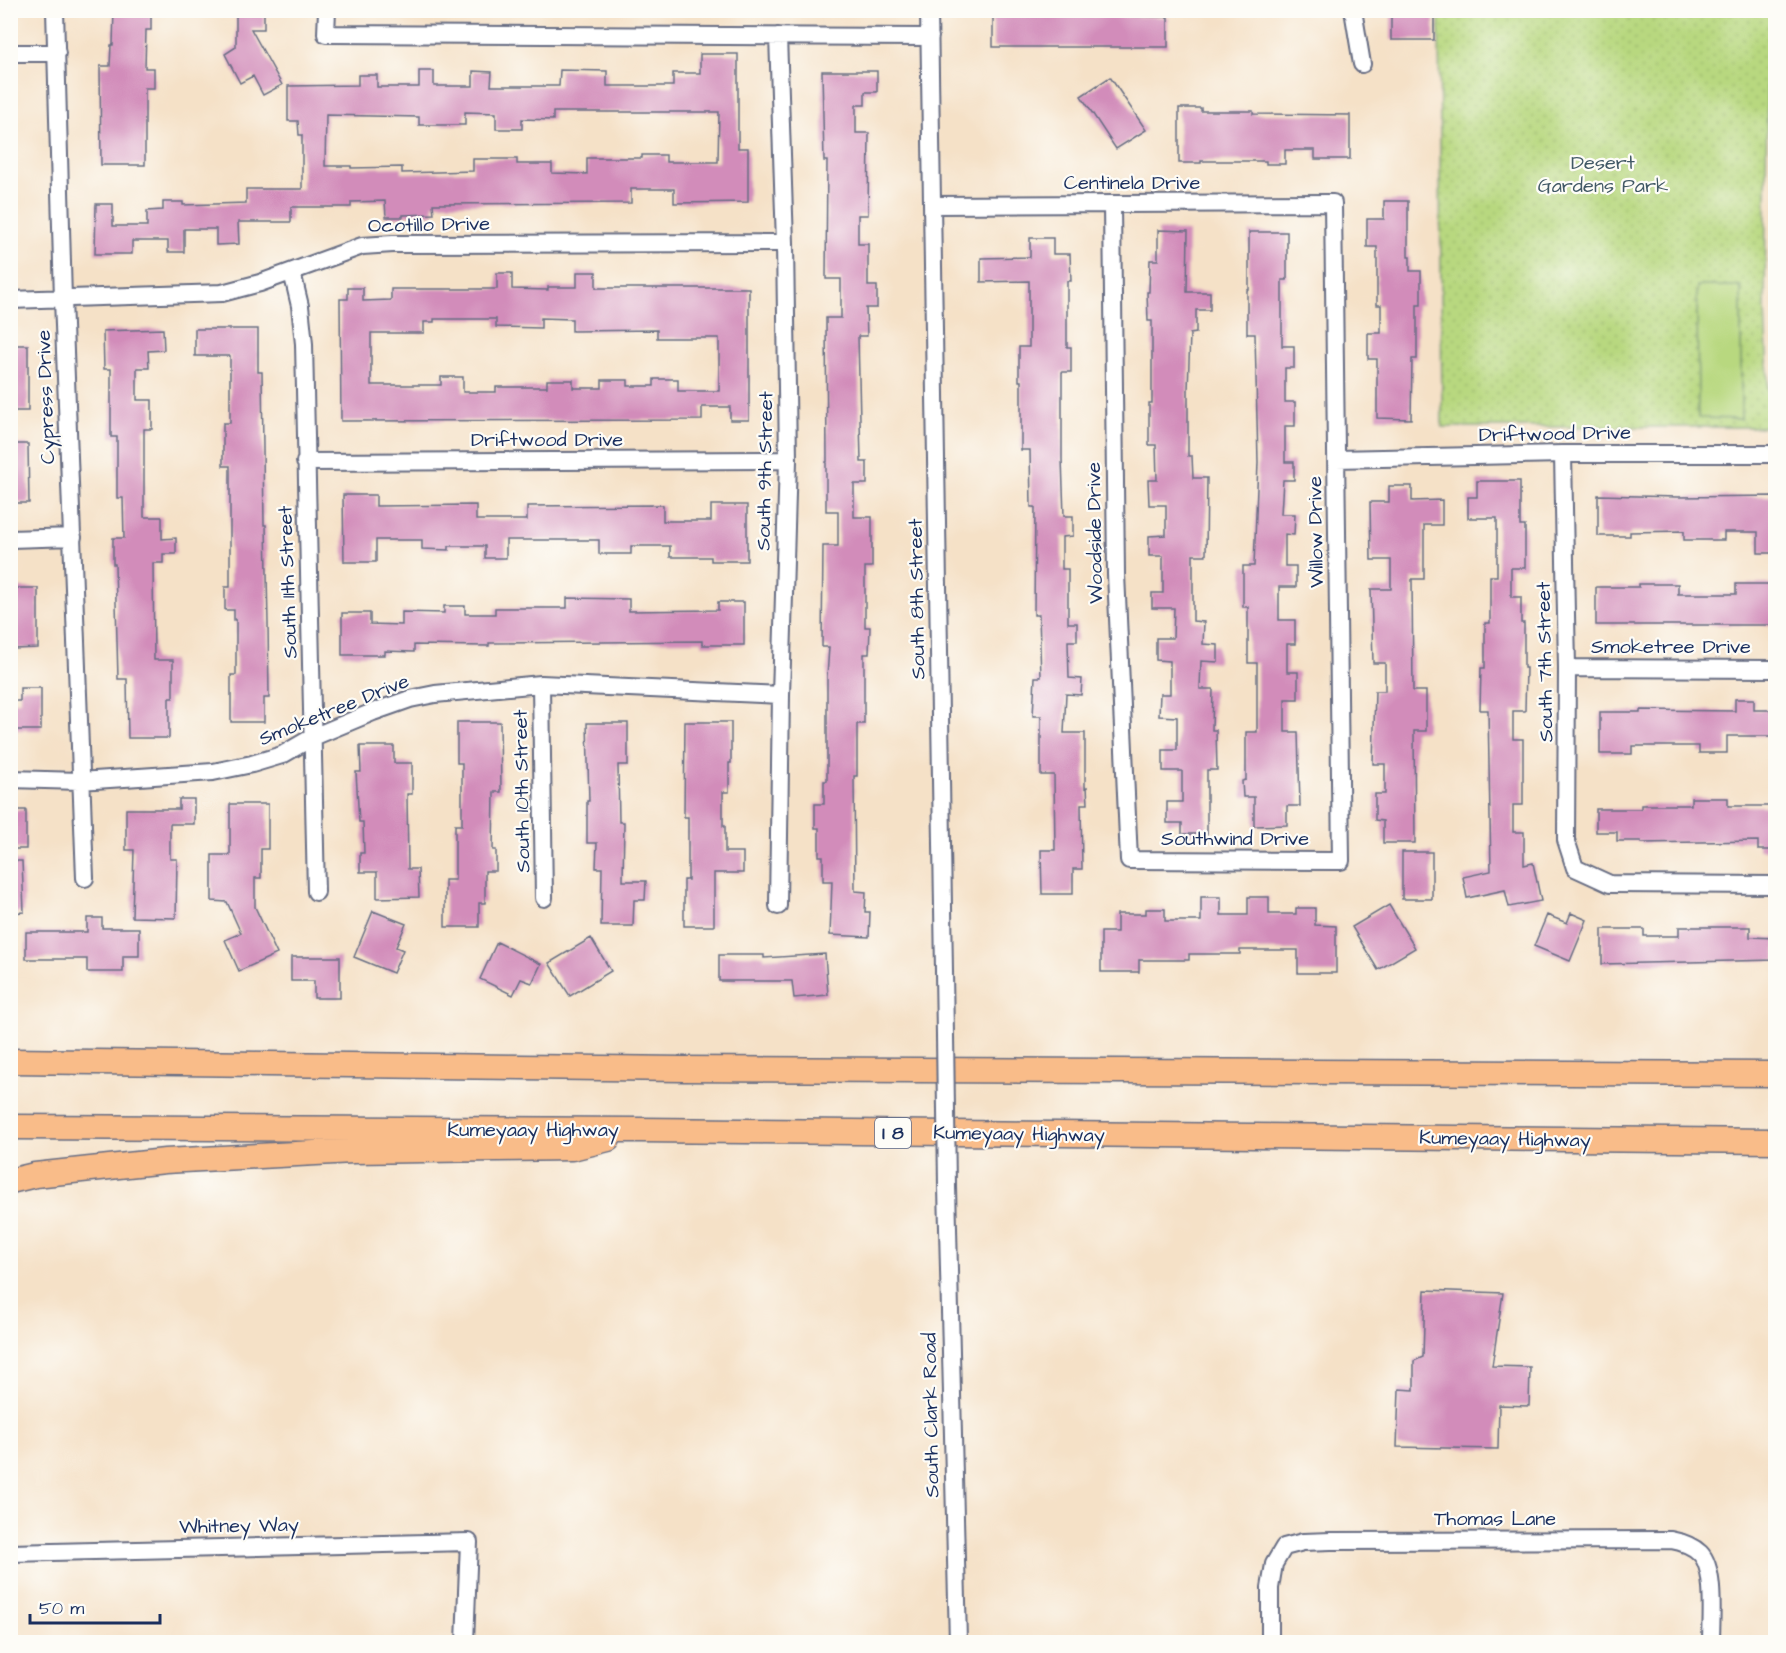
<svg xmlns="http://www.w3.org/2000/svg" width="1786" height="1653" font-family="'Architects Daughter',sans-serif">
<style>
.green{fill:url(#green-dots);stroke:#6a846e;stroke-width:1.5}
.pitch{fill:#b8d87f;stroke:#6a846e;stroke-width:1.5}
.building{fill:#d28cba;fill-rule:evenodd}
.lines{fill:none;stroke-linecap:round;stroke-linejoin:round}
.minor-casing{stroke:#676d83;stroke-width:20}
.highway-casing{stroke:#676d83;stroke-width:27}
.minor{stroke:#fff;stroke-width:16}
.highway{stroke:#f9bc89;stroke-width:24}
.minor-bridge-casing{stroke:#676d83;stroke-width:20;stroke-linecap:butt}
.minor-bridge{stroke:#fff;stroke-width:16}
.labels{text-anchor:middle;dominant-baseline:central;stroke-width:4.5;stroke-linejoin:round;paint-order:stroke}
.shield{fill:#fdfcf7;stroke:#5f6c8c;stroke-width:1.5}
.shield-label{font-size:18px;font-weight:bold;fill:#1b2f5e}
.park-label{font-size:20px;fill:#425966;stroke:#fdfcf7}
.street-label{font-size:20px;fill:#1b2f5e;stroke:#fdfcf7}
</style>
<defs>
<pattern id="green-dots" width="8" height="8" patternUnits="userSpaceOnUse" patternTransform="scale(1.5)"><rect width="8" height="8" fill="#b8d87f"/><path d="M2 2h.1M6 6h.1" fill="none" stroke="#9eba70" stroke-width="1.8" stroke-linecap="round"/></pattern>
</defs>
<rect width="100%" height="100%" fill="#fdfcf7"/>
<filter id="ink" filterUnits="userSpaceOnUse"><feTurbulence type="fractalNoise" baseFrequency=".0167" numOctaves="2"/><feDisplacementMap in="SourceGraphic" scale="12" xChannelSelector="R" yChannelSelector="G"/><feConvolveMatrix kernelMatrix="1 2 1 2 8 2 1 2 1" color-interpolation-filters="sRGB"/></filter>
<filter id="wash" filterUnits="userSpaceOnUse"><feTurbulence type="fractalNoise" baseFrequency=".008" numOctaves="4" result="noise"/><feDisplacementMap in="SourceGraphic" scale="24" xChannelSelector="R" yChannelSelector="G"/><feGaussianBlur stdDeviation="1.35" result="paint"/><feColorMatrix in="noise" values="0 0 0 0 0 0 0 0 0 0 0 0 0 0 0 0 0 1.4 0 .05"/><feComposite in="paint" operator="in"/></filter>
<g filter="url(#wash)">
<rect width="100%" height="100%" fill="#f5e1c7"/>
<!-- green -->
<path class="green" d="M1439,11H1775V83H1767L1765,308L1770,427H1442Z"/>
<!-- pitch -->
<path class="pitch" d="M1697,286H1741V419L1698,418Z"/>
<g id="blocks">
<!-- building -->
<path class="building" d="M114,10H151V30H146L145,68H154V88H145V165H101L100,66H110L111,45H113Z
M236,10H264V29H251L282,85L263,95L253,76L240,83L225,54L236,47Z
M1391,10H1434V40H1391Z
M993,14L1168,17V47H993Z
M700,54H738V148H748V202L674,203V189H631V203L433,204L434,214L403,215V217H386L385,201L351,202V207H291V222H238L239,244L216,245V229H184V252H168V241H132V254H95L96,204H113V226H147V211L163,210V202H183V205L246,203V189H302V135H299L298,121H288V86L358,85V75H377V87H419V71H434V86H473V71L492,72L491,86H559L560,70L607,71V86H673V73H700ZM465,112L496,113V129H522V119L553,120V112H719L718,162H666V155H642V158H587V174L552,173V164H517V159H473V171L402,173V167L351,168V166H325L326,115L419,117V125H465Z
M822,71H877V92H865V105H856V133H869L868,215H858V244H868V286H877V308H866L867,336H858L861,462H867V484H854V517H872V567H865V627H870L869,654H864V724H857V776H854L855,891L866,892L865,912H870L869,937L830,935L832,881H823V856H819V828H815V804H824V781H827V677L829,647H822L823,546H838V511H826V462H827L826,318H841V279H826L827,161H824Z
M1110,77L1146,130L1116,149L1081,96Z
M1179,108H1201V111H1253V114L1350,115V159H1315V150H1285V164H1266V161H1201V163H1179Z
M1384,201H1408V257H1410V271H1421V305H1417V359H1412L1411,419L1377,418V359H1368V333H1381V305H1377V247H1367V219H1384Z
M1158,230L1188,231L1187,292H1210V310H1196V333L1190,334L1188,390V456H1192L1193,478H1207L1206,555H1193V621L1204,622L1203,644L1218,645V662L1201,661L1200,689H1213L1212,730H1216L1217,770H1207V834H1182V823H1167V802H1182V771H1163V750H1177V717L1159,716L1160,694H1170V661L1156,660V638H1173L1174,608H1152V593H1163V556H1149V536L1166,535V505H1149L1148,480H1157L1156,445H1149V403H1152V321H1148L1147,292H1149L1150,260H1158Z
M1249,232H1287V280H1282V346H1294V368H1285V402H1295V426H1285V462H1294V480H1283L1281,514H1295L1294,535L1285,534V566H1296V587H1279V620H1295V644H1287V672H1298V699H1285V732H1298L1300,806H1287V825L1254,826V797H1243L1242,781L1246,780V732H1257V663H1248V607H1243V566H1254L1258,462L1255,334H1247V290H1249Z
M1030,238H1053V254H1070L1071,281H1067V347H1071V372H1062V459L1064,516H1073V536L1062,537V569H1068V623H1077V641H1068L1069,678L1082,679L1081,695L1066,694L1064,733H1085V788L1087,787L1088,804H1081L1082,869H1073V894H1042L1041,850H1055L1054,775H1041V716H1033L1035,677H1041L1039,615H1034L1035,507H1031L1030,450H1021V381H1019V347H1029V281L981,282V258L1030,257Z
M577,272H596V288H749V420H730V407H702V420L341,421L340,299H348V288H363V301L391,300V289H497V273H512V289L548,290V287H577ZM541,318L572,319V331L657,330V338H719V391H678V379H654V386H628V380H602V388H573V380H547V387H496V392H463V377H441V385H371V333H424V322H434V319H496V327L541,328Z
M163,329L164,350L148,351L149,368H137V400H152V429H144V517H162V539L176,538V554H163V563H153L154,660H173V698H169V738H128L127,679H118L115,564H113V538H124L123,498H117V437H111V369H104L103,331Z
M195,329H258V372H262L264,525H266L268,623L269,698H264V722H231V675H236V620H234V610H225V587H230V466H223V423H230V356H195Z
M10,345H28V411H10Z
M12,444H28L29,503H10Z
M1477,481H1520V526H1525V568H1511V597H1521V623H1524V668H1526L1525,711H1513V739H1523V805H1513V832H1524V865L1533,863L1541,901L1509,907L1505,890L1467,898L1463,877L1491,871L1488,710H1480L1481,668H1485V623H1490V576H1497V518H1468V497H1477Z
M1389,486H1412V501L1442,500V525H1424V579H1412L1413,691H1426V731H1414L1415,843H1383V821L1375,820V794H1385V764H1373L1375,691H1385V663H1373L1371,589H1391V560H1371L1370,502H1389Z
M343,495H376V506L476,505V520H527V506L663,505V521H711V505H747V561H711V557H670V546H631V554H599V540H506V558H485V546H449V550L422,549V540H376V562H344Z
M1598,495L1677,497L1775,496V553H1758V532H1724V540H1684V531L1630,532V536H1598Z
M1639,584H1678V594H1736V584H1776V625H1596V587H1639Z
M10,588H38V648L14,649V632H10Z
M567,598L629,599V611L718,610V602H744V645H702V641L489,643V646L414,645V652L385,651V655H342V613H370V624L402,625V612L444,613V606H465V614H495V608H567Z
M20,688H41V730H10V701H20Z
M1735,699H1754V710H1776V736H1727V753H1699V746H1632V754H1600V712H1640V710L1735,711Z
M457,722H500L501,792H494L493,850H496V871H485V903H479V927H445V880H455V825H462V763H457Z
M685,722H731V763H729V792H723V826H725V852H743V873H714V926H684V880H688V817H684Z
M587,723H628V765H618L619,822H624L623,881H646L645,900H634L633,926H601L602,868H596L597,843H587V801H589Z
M360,746H394V763H412V794H407L408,869H418L419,897L377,898V872H360V853H364L363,822H359L356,772H361Z
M1691,798H1728V806H1776V850H1758V841L1641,843V841H1617V832H1596V809H1641V805H1691Z
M179,799H194V824H170V859H177L176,918L132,917L134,850H126V809H179Z
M230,804H268V849H261V878H255V907L277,954L239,971L225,940L241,933L227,902L212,901V855H230Z
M10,810H26V849H10Z
M1402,852H1432V899H1402Z
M10,861H22L24,912L10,913Z
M1201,897H1221V915H1248V897H1269V914H1296V908H1315V925L1336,926V973H1298V950H1240V954H1189V960H1139V972H1101V932H1117V914H1146V909H1165V921H1201Z
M1389,905L1415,948L1378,970L1352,927Z
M373,911L406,924L396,947L403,950L393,973L354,957Z
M1571,913L1587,920L1570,961L1534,946L1547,915L1567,923Z
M87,918H102V928H139V956H123V972H87V959H26V932H87Z
M1679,927H1750V937L1776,938V960L1602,964V929H1644V936H1679Z
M591,938L611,971L570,996L549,963Z
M497,942L541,964L532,983L521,979L513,995L480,979Z
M825,954L828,995L794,998L792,981H719V955H764V958Z
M291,957H340V998H314V981H291Z
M1425,1290L1503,1293L1492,1366L1530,1367L1529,1406L1499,1405L1498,1449L1397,1447L1399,1389L1414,1390V1361L1423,1357Z"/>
</g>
</g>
<g filter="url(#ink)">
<use href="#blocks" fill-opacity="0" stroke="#676d83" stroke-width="1.5"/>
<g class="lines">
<defs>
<path id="minor" d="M55,10L63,299L85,878
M327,10L326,34L930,37
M929,10L945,1035
M1353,10L1362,64
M778,36L785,243L788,460L781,695L778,906
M10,53H57
M932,205L1333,203L1341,861L1129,860L1116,574L1112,204
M292,272L300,306L304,344L316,892
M10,300L222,293L260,283L362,246L393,244L785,243
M1563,454L1567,668L1566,840L1575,868L1610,884L1776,885
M1336,459L1563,454H1776
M305,462L788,460
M10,539L73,537
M1567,668L1776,669
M541,684L544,898
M10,779L80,781L213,772L252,764L282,755L313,737L373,712L410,699L435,694L541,684L781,695
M947,1187L958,1642
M10,1553L469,1542L465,1642
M1270,1642V1588L1274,1564L1284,1547L1303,1542L1331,1541L1671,1540C1682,1542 1692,1545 1700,1553C1716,1569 1711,1621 1711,1642"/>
<path id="highway" d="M10,1061L683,1069L1776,1074
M10,1127L640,1130L1776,1141
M10,1181L35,1175L165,1161L353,1151L572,1148L608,1139"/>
</defs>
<!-- minor casing -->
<use href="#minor" class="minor-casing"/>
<!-- highway casing -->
<use href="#highway" class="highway-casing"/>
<!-- minor -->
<use href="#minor" class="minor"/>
<!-- highway -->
<use href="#highway" class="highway"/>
<defs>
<path id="minor-bridge" d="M945,1035L947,1187"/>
</defs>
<!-- minor-bridge casing -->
<use href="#minor-bridge" class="minor-bridge-casing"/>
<!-- minor-bridge -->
<use href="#minor-bridge" class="minor-bridge"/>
</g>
</g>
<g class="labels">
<!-- shield labels -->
<rect class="shield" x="875" y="1118" width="36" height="30" rx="4.5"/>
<g class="shield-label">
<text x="893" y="1133">I 8</text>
</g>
<!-- park labels -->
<g class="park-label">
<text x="1603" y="163">Desert<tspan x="1603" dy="23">Gardens Park</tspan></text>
</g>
<!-- street labels -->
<g class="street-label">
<text x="1132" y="183">Centinela Drive</text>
<text transform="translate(429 225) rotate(-1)">Ocotillo Drive</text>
<text transform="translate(46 397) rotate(-92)">Cypress Drive</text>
<text transform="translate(1555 434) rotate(-1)">Driftwood Drive</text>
<text x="547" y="440">Driftwood Drive</text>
<text transform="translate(765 471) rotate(-89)">South 9th Street</text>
<text transform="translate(1316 532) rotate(-91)">Willow Drive</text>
<text transform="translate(1095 533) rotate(-91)">Woodside Drive</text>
<text transform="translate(288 582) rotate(-92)">South 11th Street</text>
<text transform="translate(917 599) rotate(-91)">South 8th Street</text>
<text x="1671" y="647">Smoketree Drive</text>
<text transform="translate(1545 662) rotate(-91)">South 7th Street</text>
<text transform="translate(334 710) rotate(-22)">Smoketree Drive</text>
<text transform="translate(522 791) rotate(-91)">South 10th Street</text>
<text x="1235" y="839">Southwind Drive</text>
<text x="533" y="1130">Kumeyaay Highway</text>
<text transform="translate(1019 1134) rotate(1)">Kumeyaay Highway</text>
<text transform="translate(1505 1139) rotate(1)">Kumeyaay Highway</text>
<text transform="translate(931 1415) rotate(-91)">South Clark Road</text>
<text x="1495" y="1519">Thomas Lane</text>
<text transform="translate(239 1526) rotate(-1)">Whitney Way</text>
</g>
</g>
<!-- margin -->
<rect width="1786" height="1653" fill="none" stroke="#fdfcf7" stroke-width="36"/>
<!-- scale -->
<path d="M30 1614v9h130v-9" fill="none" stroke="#1b2f5e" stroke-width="3"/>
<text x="39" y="1614" font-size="18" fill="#1b2f5e" stroke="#fdfcf7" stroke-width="4.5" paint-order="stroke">50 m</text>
</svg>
